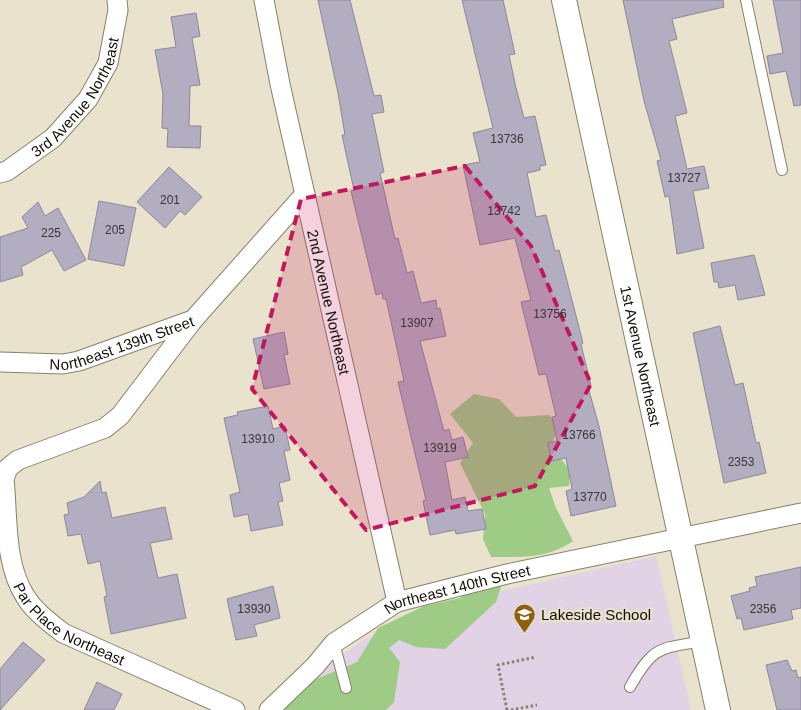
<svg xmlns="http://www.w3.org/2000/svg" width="801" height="710" font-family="Helvetica,sans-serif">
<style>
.education{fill:#e1d2e5}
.green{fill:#9ecb85}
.building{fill:#b3adc2;stroke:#8d879b}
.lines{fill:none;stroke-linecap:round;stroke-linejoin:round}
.service-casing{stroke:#87816d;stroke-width:12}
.minor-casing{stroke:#87816d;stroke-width:21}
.tertiary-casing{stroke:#87816d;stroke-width:26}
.path{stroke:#868272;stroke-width:3;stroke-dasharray:2.5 2.5;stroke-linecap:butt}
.service{stroke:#fff;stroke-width:10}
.minor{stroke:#fff;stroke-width:19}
.tertiary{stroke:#fff;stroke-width:24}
.marked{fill:#c2185b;fill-opacity:0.2;stroke:#c2185b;stroke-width:4;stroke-dasharray:10 6;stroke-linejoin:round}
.labels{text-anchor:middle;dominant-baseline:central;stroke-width:4.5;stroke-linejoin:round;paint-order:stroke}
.number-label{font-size:12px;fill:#3a3636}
.street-label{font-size:15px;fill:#110f07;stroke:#e9e2cc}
.poi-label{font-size:15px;fill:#110f07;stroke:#e9e2cc;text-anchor:start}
</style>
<rect width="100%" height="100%" fill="#e9e2cc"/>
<!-- education -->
<path class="education" d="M656,556L691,710H283L334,661L360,642L391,625L475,597Z"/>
<!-- green -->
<path class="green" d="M474,394L499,399L516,417L549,415L559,424L551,447L570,470L569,486L549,488L556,508L573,541C548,559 520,557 491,557L483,539L485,514L460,463L473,443L450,414Z
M498,581L501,587L496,602L445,649L416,647L399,640L389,648L400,662L394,702L386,710H279L307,683L357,662L378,628L424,606L460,598L476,587Z"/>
<!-- building -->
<path class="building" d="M318,0H350L374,96L381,95L384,112L372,114L384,172L380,173L395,239L398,238L407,273L413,271L421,303L436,300L437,309L440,308L446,336L420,341L444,431L449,429L452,440L463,437L468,457L445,462L452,500L465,497L468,511L482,509L486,529L456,534L455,530L430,535L423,501L426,500L398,382L404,381L386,299H383L382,293L376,295L351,191L354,190L342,135H345L338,93Z
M462,0H503L515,54L509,55L516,88L524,118L535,116L546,165L540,166V170L527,173L536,217L546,215L555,251L559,250L583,343L581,344L591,386L588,387L599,426L616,506L571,516L566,491L572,489L566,458L551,461L548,443L557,441L552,417L556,416L546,374L539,375L521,302L531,300L515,238L480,245L463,165L480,162L473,133L493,128Z
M623,0H723L724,7L672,19L677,39L669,41L687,113L675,116L687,169L704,166L709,188L693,191L704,248L677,254L669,196L665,197L657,161L661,160L644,101Z
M773,0H801V105L794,106L786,71L770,74L767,56L783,53Z
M196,13L200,36L192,38L200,85L190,86L189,126H201L200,148L167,147L168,129L162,128L163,94L155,50L176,47L171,17Z
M169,167L202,197L185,215L180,211L165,228L137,202Z
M99,201L136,208L124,266L88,259Z
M38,202L45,216L58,208L86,260L64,271L52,250L21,267L23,275L0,282V237L28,228L22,217Z
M754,255L765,295L738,300L735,285L719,288L718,282H714L711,263Z
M720,326L735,385L743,383L756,443L759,442L766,473L724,483L693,333Z
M284,332L288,354L284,355L290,384L264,389L253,339Z
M268,406L273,429L285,426L290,450L284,451L290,480L279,483L283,501L278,502L283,525L251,531L248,514L234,517L230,495L240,492L224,418L238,415L237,412Z
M100,481L102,493L106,492L112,518L165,507L172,539L150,543L158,578L177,574L186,618L111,634L104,597L107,596L100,561L88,564L81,534L68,536L64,515L69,514L67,503L84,497Z
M801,567V608L791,610L793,619L744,630L741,618L737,619L731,596L750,591L749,588L757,586L755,577Z
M273,586L280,618L254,625L257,636L236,640L227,599Z
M23,642L45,660L0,710V669Z
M787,660L792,671L796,670L798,678L801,677V710H777L766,665Z
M97,682L122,694L114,710H84Z"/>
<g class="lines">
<defs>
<path id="service" d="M746,0L782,170
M334,643L346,688
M630,687C654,645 659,649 703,641"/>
<g id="minor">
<path id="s1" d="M264,0L280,84L397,602"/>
<path id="s2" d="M0,173L7,171L53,138L88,99L108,63L118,10L117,0"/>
<path id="s3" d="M193,320L120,416L105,428L18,460L8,468L4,479C8,516 4,563 25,596C34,611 49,622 63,633L235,710"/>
<path id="s4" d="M0,362L63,364L79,361L193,320L305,194"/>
<path id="s5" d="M269,710L315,666L334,643L397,602L507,574L801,513"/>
</g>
<g id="tertiary">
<path id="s6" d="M564,0L718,710"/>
</g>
</defs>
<!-- service casing -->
<use href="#service" class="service-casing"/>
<!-- minor casing -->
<use href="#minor" class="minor-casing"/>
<!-- tertiary casing -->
<use href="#tertiary" class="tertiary-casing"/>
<!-- path -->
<path class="path" d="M507,710L498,665L536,657
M511,710L537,705"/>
<!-- service -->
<use href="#service" class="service"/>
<!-- minor -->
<use href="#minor" class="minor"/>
<!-- tertiary -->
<use href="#tertiary" class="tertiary"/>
</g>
<!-- marked area -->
<path class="marked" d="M465,166L531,246L591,384L535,486L366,530L252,389L301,199Z"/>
<!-- icons -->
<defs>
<symbol id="school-pin" viewBox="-11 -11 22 30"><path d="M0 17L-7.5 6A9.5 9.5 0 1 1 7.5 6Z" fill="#8f5f0b" stroke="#e9e2cc"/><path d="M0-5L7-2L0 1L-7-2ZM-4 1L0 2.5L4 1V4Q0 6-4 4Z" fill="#fff"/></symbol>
</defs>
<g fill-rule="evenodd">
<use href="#school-pin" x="512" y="602" width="25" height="34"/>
</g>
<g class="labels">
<!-- number labels -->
<g class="number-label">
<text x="507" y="139">13736</text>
<text x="684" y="178">13727</text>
<text x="170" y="200">201</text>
<text x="504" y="211">13742</text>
<text x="115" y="230">205</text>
<text x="51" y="233">225</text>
<text x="550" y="314">13756</text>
<text x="417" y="323">13907</text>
<text x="579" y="435">13766</text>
<text x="258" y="439">13910</text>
<text x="440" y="448">13919</text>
<text x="741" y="462">2353</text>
<text x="590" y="497">13770</text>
<text x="254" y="609">13930</text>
<text x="763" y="609">2356</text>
</g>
<!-- street labels -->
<g class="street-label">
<text stroke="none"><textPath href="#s2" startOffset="111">3rd Avenue Northeast</textPath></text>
<text stroke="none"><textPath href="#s1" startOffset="309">2nd Avenue Northeast</textPath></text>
<text stroke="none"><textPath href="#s4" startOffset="125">Northeast 139th Street</textPath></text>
<text stroke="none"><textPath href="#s6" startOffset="364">1st Avenue Northeast</textPath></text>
<text stroke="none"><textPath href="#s5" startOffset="230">Northeast 140th Street</textPath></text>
<text stroke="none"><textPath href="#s3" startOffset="430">Par Place Northeast</textPath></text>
</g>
<!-- poi labels -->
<g class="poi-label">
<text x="541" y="614">Lakeside School</text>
</g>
</g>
</svg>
